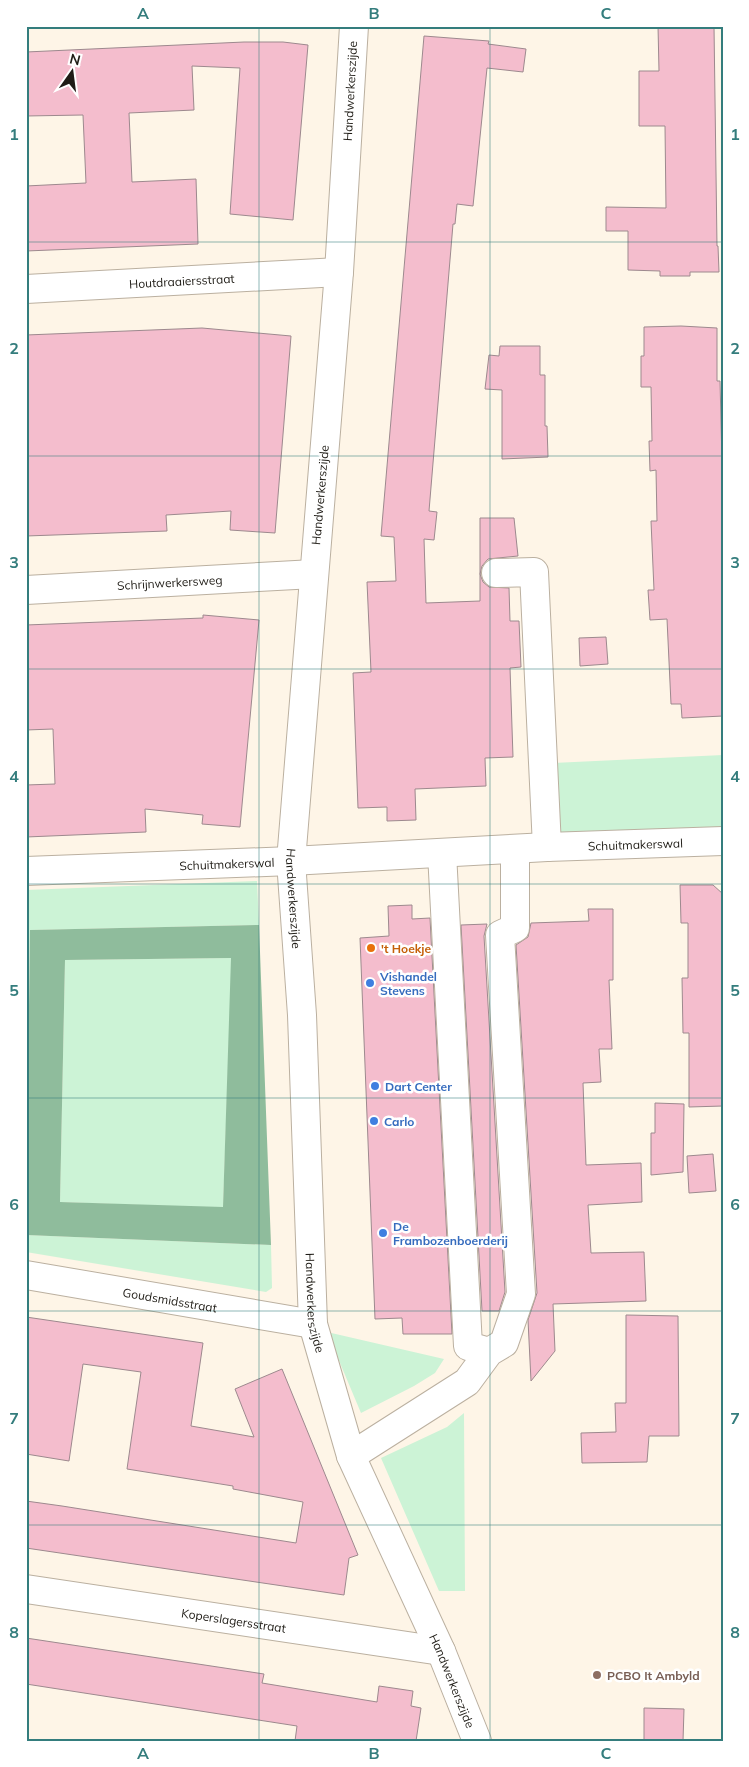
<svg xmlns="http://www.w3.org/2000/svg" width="749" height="1767" font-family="Mulish,sans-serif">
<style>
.green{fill:#ccf3d6}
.forest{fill:#8fbc9c;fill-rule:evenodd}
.building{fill:#f4bdcd;stroke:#9d898e}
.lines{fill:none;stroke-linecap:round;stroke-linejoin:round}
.minor-casing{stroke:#bbb0a0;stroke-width:30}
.minor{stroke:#fff;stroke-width:28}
.grid{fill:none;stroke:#347d7d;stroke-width:1;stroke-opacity:0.55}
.food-dot{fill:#e8710a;stroke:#fff;stroke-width:2}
.shop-dot{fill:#3f7fe0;stroke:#fff;stroke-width:2}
.education-dot{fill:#8d6e63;stroke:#fff;stroke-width:2}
.labels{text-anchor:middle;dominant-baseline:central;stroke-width:5;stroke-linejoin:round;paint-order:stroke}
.street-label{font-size:12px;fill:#1f1c16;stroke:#fff}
.food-label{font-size:12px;font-weight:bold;fill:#c56008;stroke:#fff;text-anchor:start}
.shop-label{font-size:12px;font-weight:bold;fill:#366cbe;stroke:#fff;text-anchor:start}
.education-label{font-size:12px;font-weight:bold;fill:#785e54;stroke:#fff;text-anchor:start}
.neatline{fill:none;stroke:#347d7d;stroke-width:2}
.grid-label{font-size:16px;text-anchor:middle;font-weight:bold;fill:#347d7d}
</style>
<rect width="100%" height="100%" fill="#fef5e7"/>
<!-- green -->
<path class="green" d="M723,755V830L556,834L553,763Z
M257,881L259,925L30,930L26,1179V890Z
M232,958L223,1208L60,1202L65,960Z
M26,1235L271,1245L272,1288L266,1292L26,1252Z
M327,1332L444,1359L435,1373L414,1386L361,1413Z
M464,1413L465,1591H439L381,1458L447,1427Z"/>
<!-- forest -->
<path class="forest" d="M259,925L271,1245L26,1235L30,930ZM231,958L223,1207L60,1202L65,960Z"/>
<!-- building -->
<path class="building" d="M658,26H714L717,246H718L719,272H690V276H660V271L628,270V231H606V207L666,208L665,126H639V71H659Z
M424,36L489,41L488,44L526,49L523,72L487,68L473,206L457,204L455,224H453L429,511L437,512L434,540L424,539L426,603L480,601V518H514L518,556L488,559L482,566L480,574L483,582L489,587L509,588L510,621H519L521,667L510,668L513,757L485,758L486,786L415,789L416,820L387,821V807L358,808L353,673L371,672L367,582L396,581L394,537L381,536Z
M244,42H283L308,45L293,220L230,214L240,68L192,66L194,110L129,113L132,182L196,179L198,244L26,251V186L86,183L83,115L26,116V52Z
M681,326L717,328V381H720L723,502V716L682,718L681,704H671L667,619L650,620L648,590H654L651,521H657L656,470L650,471L649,441H652L651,387H641V356H644V327Z
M202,328L291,336L275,533L230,530L231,511L166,515L167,531L26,536V335Z
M500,346H540V375H545V426H547L548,457L502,459V390L485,389L489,355L499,356Z
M203,615L259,620L240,827L202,824L203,815L145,809L146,832L26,837V785L55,784L53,729L26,730V625L203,618Z
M606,637L608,664L580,666L579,638Z
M680,885H713L723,894V1106L689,1107V1033H683L682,978H688V923H681Z
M412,905V919L430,918L452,1334H403L402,1318L375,1319L360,938L389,936L388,906Z
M588,909H613V980H609L612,1049H599L601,1082L583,1083L586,1165L641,1163L642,1202L588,1205L591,1253L644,1252L646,1301L553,1304L555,1351L531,1381L528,1320L537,1293L516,945L528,937L531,923L589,921Z
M487,924L484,936L505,1292L499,1311H482L461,925Z
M655,1103L684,1104L683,1172L651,1175V1133H655Z
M713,1154L716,1191L689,1193L687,1156Z
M626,1315L678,1316L679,1436H649L647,1462L582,1463L581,1433L616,1432L615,1403H626Z
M26,1317L203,1343L191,1426L254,1437L235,1389L282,1369L358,1555L349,1558L344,1595L26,1548V1501L62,1506L296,1543L303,1502L233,1489V1486L127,1469L141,1372L83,1364L69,1461L26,1454Z
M26,1638L264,1674L262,1683L377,1702L379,1686L413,1691L411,1706L421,1708L416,1741H295L297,1726L26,1684Z
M644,1708L684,1709L683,1741H644Z"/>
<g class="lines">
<defs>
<g id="minor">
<path id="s1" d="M354,26L339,272L291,861L302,1015L313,1324L351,1456L441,1651L477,1741"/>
<path id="s2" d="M26,289L339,272"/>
<path d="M496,573L534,572L547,847"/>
<path id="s3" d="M26,590L314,574"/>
<path d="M442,853L468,1346L489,1352"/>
<path id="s4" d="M26,871L291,861L547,847L723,841"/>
<path id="s5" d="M26,1275L313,1324"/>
<path d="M351,1456L467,1382L489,1352L504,1343L521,1294L500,935L515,928V849"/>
<path id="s6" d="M26,1589L441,1651"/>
</g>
</defs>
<!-- minor casing -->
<use href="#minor" class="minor-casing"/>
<!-- minor -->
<use href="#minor" class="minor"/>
</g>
<!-- grid -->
<path class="grid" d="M259,26V1741M490,26V1741M26,242H723M26,456H723M26,669H723M26,884H723M26,1098H723M26,1311H723M26,1525H723"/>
<!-- markers -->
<circle class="food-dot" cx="371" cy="948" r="5"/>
<g class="shop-dot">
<circle cx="370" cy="983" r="5"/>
<circle cx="375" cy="1086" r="5"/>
<circle cx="374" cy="1121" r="5"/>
<circle cx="383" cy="1233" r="5"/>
</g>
<circle class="education-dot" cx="597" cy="1675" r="5"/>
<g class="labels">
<!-- street labels -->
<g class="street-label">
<text transform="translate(350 91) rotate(-87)">Handwerkerszijde</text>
<text stroke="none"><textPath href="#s2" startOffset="156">Houtdraaiersstraat</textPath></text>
<text transform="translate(320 495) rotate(-85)">Handwerkerszijde</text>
<text stroke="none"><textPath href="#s3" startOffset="144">Schrijnwerkersweg</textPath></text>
<text stroke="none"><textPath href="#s4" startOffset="610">Schuitmakerswal</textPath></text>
<text stroke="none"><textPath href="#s4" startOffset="201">Schuitmakerswal</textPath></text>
<text stroke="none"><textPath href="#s1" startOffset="875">Handwerkerszijde</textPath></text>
<text stroke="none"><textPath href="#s5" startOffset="146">Goudsmidsstraat</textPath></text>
<text stroke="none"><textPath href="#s1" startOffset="1280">Handwerkerszijde</textPath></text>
<text stroke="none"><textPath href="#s6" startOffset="210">Koperslagersstraat</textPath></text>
<text stroke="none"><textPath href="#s1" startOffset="1685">Handwerkerszijde</textPath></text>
</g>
<!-- food labels -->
<g class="food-label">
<text x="381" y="948">'t Hoekje</text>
</g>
<!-- shop labels -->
<g class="shop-label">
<text x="380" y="976">Vishandel<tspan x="380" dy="14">Stevens</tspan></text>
<text x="385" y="1086">Dart Center</text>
<text x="384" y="1121">Carlo</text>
<text x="393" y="1226">De<tspan x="393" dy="14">Frambozenboerderij</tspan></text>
</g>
<!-- education labels -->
<g class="education-label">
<text x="607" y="1675">PCBO It Ambyld</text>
</g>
</g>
<!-- border -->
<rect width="749" height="1767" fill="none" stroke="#ffffff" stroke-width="55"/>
<!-- north arrow -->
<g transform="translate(72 72) rotate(14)" stroke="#ffffff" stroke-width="4" paint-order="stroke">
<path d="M0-4L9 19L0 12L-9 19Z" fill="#1f1c16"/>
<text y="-8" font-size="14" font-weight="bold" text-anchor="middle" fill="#1f1c16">N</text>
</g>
<rect x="28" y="28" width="694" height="1712" class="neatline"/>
<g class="grid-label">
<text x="143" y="19">A</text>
<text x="374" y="19">B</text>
<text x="606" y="19">C</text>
<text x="14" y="140">1</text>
<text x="735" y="140">1</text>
<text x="14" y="354">2</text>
<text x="735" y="354">2</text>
<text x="14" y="568">3</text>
<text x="735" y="568">3</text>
<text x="14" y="782">4</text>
<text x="735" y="782">4</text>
<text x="14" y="996">5</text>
<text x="735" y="996">5</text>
<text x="14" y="1210">6</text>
<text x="735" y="1210">6</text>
<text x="14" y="1424">7</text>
<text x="735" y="1424">7</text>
<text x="14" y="1638">8</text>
<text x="735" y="1638">8</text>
<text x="143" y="1759">A</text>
<text x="374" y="1759">B</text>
<text x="606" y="1759">C</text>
</g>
</svg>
